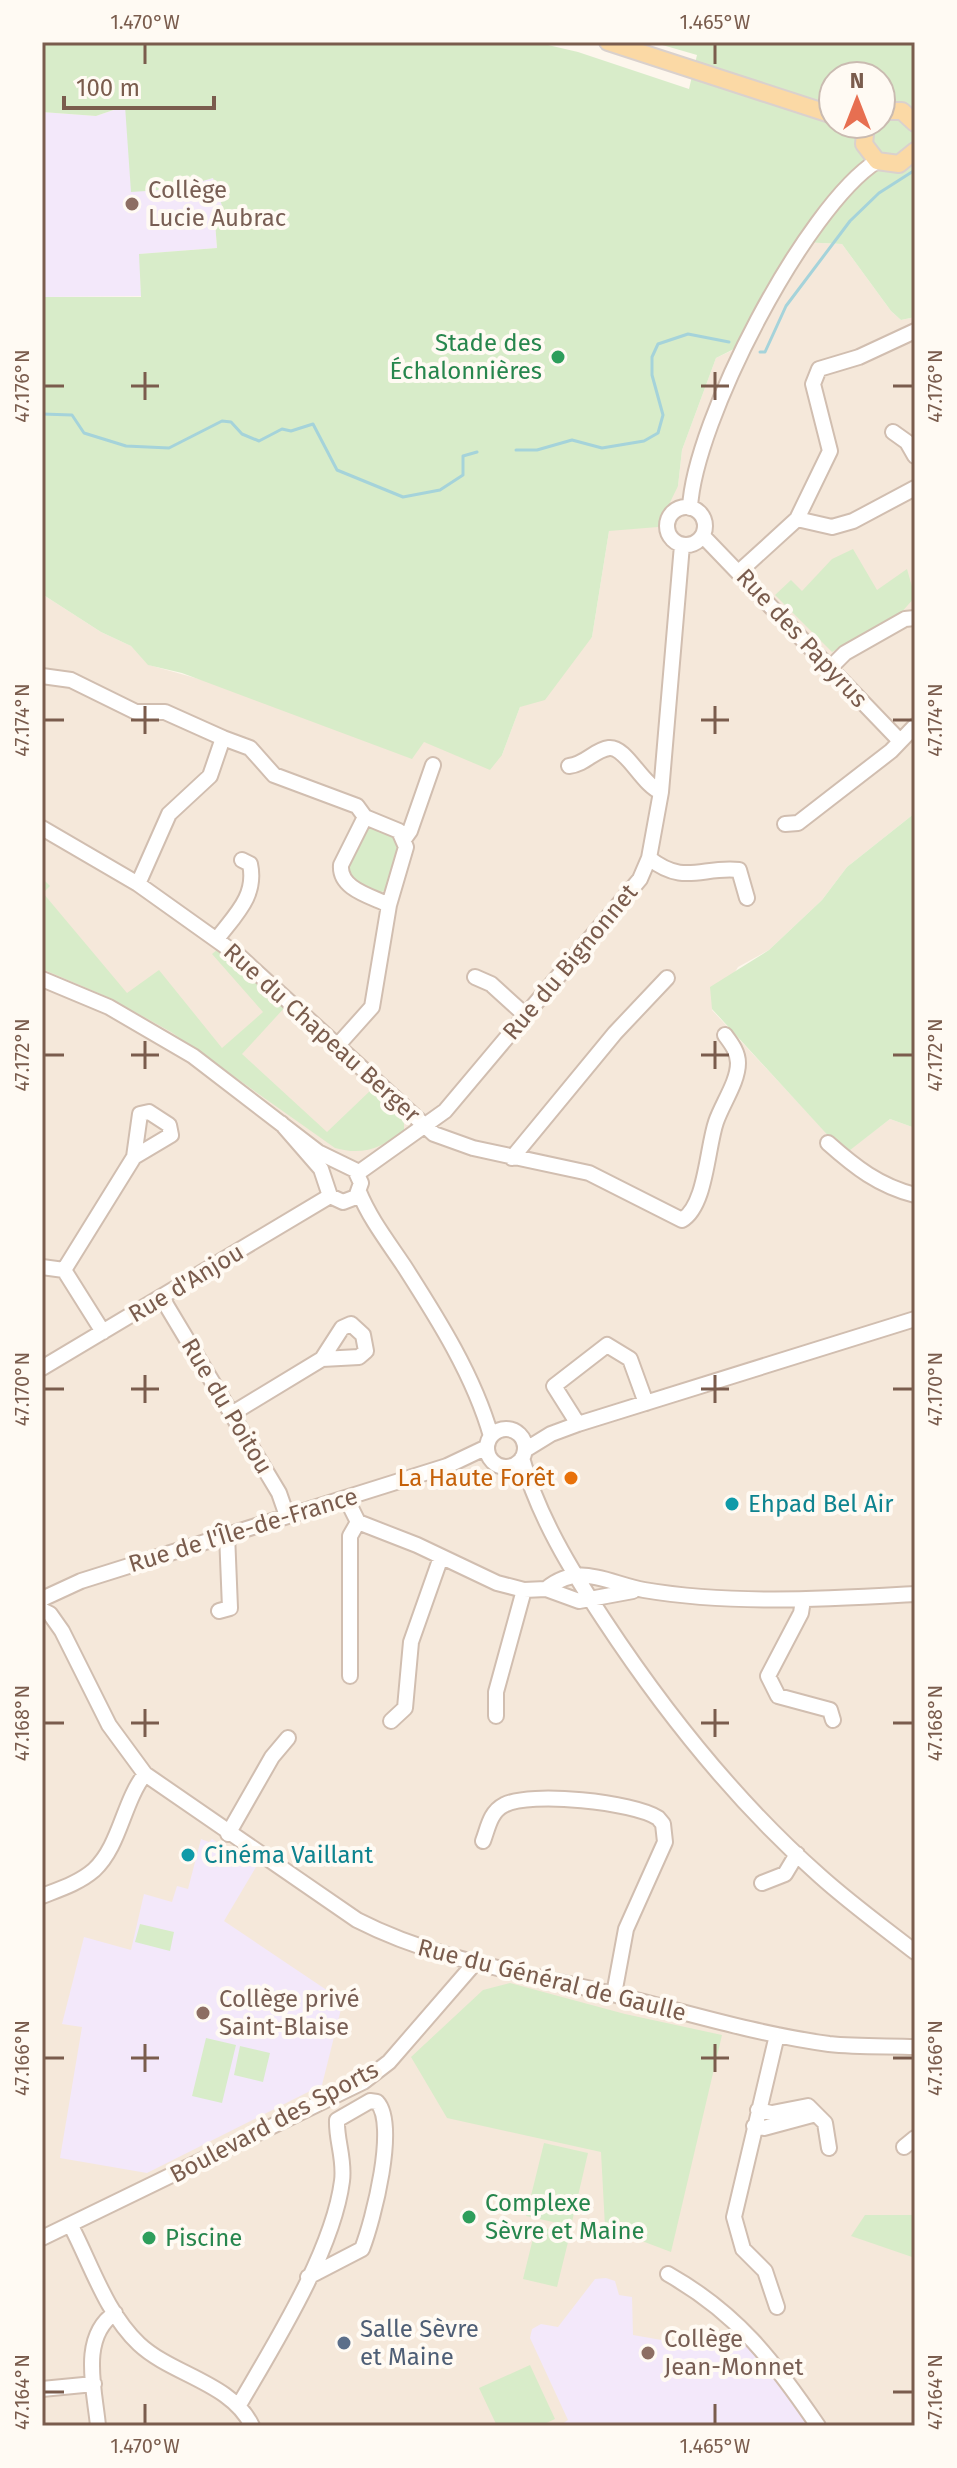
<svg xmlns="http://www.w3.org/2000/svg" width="957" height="2468" font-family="'Fira Sans',sans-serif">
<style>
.residential{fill:#f5e8da}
.education{fill:#f3e8fa}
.green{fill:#d8ecc9;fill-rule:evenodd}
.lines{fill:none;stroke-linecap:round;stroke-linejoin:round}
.stream{stroke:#a5d3da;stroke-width:3}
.minor-casing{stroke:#d1beb0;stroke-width:18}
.major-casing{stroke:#dad1cd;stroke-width:20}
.minor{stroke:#fff;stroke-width:14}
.major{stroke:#fbd9a5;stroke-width:16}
.ticks{fill:none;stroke:#7a5c4d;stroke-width:3}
.education-dot{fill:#8d6e63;stroke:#fffaf3;stroke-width:3}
.leisure-dot{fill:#2e9e5b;stroke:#fffaf3;stroke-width:3}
.food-dot{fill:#e8710a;stroke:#fffaf3;stroke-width:3}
.culture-dot{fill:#0f9aa8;stroke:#fffaf3;stroke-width:3}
.service-dot{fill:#5c6f8a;stroke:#fffaf3;stroke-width:3}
.labels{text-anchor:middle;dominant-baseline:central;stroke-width:8;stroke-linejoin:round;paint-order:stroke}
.education-label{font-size:24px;fill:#785e54;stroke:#fffaf3;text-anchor:start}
.leisure-label{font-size:24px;fill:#27864d;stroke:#fffaf3;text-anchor:start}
.street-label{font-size:24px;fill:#7a5c4d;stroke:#fffaf3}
.food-label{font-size:24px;fill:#c56008;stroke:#fffaf3;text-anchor:end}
.culture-label{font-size:24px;fill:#0d838f;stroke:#fffaf3;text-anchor:start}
.service-label{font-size:24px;fill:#4e5e75;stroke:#fffaf3;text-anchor:start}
.neatline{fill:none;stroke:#7a5c4d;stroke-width:3}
.ticks-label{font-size:20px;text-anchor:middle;fill:#7a5c4d}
</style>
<rect width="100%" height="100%" fill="#fdf6ec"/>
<!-- residential -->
<path class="residential" d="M801,242L842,244L891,311L901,320L915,317V813L847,867L822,900L769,950L738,967L712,1010L845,1153L890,1119L915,1128V2426H42V594L101,632L131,646L149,665L424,742L502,755L520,707L592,637L609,531L678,486L682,450L716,358L735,349Z"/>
<!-- education -->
<path class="education" d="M126,106L176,189L213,178L226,216L215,222L217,248L140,254L141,296L42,297V112L96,116Z
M201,1839L209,1842L212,1839L256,1867L224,1921L343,2001L322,2085L147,2173L60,2158L82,2027L62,2024L84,1937L131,1950L144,1894L172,1902L177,1886L188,1889Z
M606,2278L615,2281L619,2295L632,2297L633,2335L730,2352L748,2339L813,2426H559L568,2420L530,2338L532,2329L541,2324L558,2327L595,2279Z"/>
<!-- green -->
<path class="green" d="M42,42H535L578,52L689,89L697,55L652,42H915V317L901,320L891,311L842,244L801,242L734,349L716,358L682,450L678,486L658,527L609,531L592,637L545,700L520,707L502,755L490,770L424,742L412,759L182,673L148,665L131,646L101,632L42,594V297H141L139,254L217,248L215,222L225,215L213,178L176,189L131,192L125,106L96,116L42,112ZM833,76H881V124H833Z
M853,549L877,590L907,569L915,597L900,614L832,652L775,595L791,580L802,591L832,559Z
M915,813V1128L890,1119L845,1154L712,1009L710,987L769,950L822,900L847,867Z
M373,827L402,842L388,889C376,898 360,886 348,880C345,862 355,833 373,827Z
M42,878L50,886L43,893L127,993L159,970L222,1048L263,1012L212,954L218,949L286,1006L242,1054L327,1132L372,1089L404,1116V1130C382,1148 363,1156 335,1148L171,1032L110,998L42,969Z
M140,1924L174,1932L170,1951L135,1942Z
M510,1983L625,2014L722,2035L671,2252L605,2227L601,2152L447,2118L411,2057L483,1990Z
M206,2038L236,2045L222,2103L192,2096Z
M240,2046L270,2053L263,2082L234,2075Z
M544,2143L588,2153L571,2226L526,2216Z
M865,2215H915V2258L851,2236Z
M536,2226L570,2234L557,2287L523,2279Z
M530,2365L555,2419L540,2426H497L479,2388Z"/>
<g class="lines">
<!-- stream -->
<path class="stream" d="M760,352H765L786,306L850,221L879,193L915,170
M42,414L72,415L84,433L126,446L169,448L222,421L231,422L242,434L259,441L282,429L291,431L313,424L337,470L403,497L440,490L463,475V456L477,452
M516,450H537L572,440L602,448L644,441L658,433L663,415L652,375V357L658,344L688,334L729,342"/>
<defs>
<path id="minor" d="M893,432L907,442L915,456
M667 526a19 19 0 1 1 38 0a19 19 0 1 1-38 0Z
M690,508C694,422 805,207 877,161
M797,519L832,527L853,521L915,488
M703,536L900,741
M740,571L797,519L830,451L813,384L819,369L859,357L915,331
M829,669L845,653L905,619L915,618
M42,676L71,680L136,712H165L223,738
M569,766C586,764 594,750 609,748C626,746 642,785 661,792
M785,824L798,823L891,751L915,726
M42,828L138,884L239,956L434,1134L473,1148L589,1173L682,1220C706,1206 707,1148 716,1122C722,1104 738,1082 738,1063C738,1052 731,1043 725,1035
M405,838L410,831L433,765
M649,858C684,886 702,866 739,870L747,898
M138,884L169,814L210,776L223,738L250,748L274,775L357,806L365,817
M217,939C235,915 257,896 250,864L242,860
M475,977L491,984L524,1014
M42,979L109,1007L193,1056L318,1152L355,1170L361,1183L356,1197L343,1202L330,1196L321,1169L281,1123
M338,1045L372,1007L389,905L406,847L399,831L365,817L341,865C339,889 371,896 389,905
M828,1143C855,1167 879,1186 915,1195
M512,1158L615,1033L667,978
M358,1173L445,1111L640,879L649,858L661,792L682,545
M359,1192C370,1219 388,1242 404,1266C438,1319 474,1376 491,1436
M42,1267L64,1270L103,1332
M64,1270L134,1157L171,1135L169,1125L149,1112L140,1114L134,1157
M162,1298L279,1493L287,1516
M42,1368L330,1196
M233,1413L322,1359L342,1328L351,1324L363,1335L366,1351L359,1357L322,1359
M578,1424L554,1386L607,1345L630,1359L646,1403
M487 1448a19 19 0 1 1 38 0a19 19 0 1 1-38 0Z
M525,1450L551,1434L578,1424L915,1319
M522,1458C538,1516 571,1570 604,1620C666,1714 735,1801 820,1876C850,1903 883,1927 915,1952
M346,1498L358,1522L417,1545L497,1583L524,1590L546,1589L579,1601L633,1591
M546,1589C579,1562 607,1583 644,1590C733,1605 826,1599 915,1594
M42,1599L81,1581L447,1466L487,1447
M803,1600L801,1613L768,1676L778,1696L830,1710L833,1720
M42,1610L50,1614L62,1631L109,1725L145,1774L357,1920C431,1958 510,1970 591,1989C670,2007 748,2033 829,2044C857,2047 887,2046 915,2047
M219,1611L230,1608L227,1534
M350,1676V1536L358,1522
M496,1716V1692L524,1590
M391,1721L405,1708L411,1642L441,1557
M228,1834L272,1757L288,1738
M483,1841C488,1828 490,1812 504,1805C530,1791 634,1802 658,1818L663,1824L665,1842L626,1929L614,1994
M762,1883L785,1874L797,1854
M42,1896C60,1889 79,1883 94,1870C120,1846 123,1802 145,1774
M777,2035L734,2217L743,2249L765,2271L777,2307
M816,2114L825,2123L829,2148
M754,2126L764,2128L816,2114L808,2106L772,2113L758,2110
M904,2147L915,2138
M71,2226C91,2264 106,2313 139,2344C172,2375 232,2383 252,2426
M42,2238L363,2082L389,2062L474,1964
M668,2274C737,2313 774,2361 818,2426
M42,2389L94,2384
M239,2405C275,2343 333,2251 342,2181C345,2159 336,2140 337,2120L370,2101L377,2102C398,2124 373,2221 362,2249L308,2277
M98,2426C95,2391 79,2337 115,2313"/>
<path id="major" d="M608,42L833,115
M881,111H902L915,123
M866,124L864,144L877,161L899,164L915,151"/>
</defs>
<!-- minor casing -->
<use href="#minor" class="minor-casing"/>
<!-- major casing -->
<use href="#major" class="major-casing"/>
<!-- minor -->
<use href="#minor" class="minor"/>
<!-- major -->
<use href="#major" class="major"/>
</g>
<!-- ticks -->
<path class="ticks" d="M145,44V64M715,44V64M145,372V400M715,372V400M44,386H64M131,386H159M701,386H729M893,386H913M145,706V734M715,706V734M44,720H64M131,720H159M701,720H729M893,720H913M145,1041V1069M715,1041V1069M44,1055H64M131,1055H159M701,1055H729M893,1055H913M145,1375V1403M715,1375V1403M44,1389H64M131,1389H159M701,1389H729M893,1389H913M145,1709V1737M715,1709V1737M44,1723H64M131,1723H159M701,1723H729M893,1723H913M145,2044V2072M715,2044V2072M44,2058H64M131,2058H159M701,2058H729M893,2058H913M44,2392H64M893,2392H913M145,2404V2424M715,2404V2424"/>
<!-- markers -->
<g class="education-dot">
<circle cx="132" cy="204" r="8"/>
<circle cx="203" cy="2013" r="8"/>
<circle cx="648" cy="2353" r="8"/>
</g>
<g class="leisure-dot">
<circle cx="558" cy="357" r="8"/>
<circle cx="469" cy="2217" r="8"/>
<circle cx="149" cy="2238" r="8"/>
</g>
<circle class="food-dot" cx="571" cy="1478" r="8"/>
<g class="culture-dot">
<circle cx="732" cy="1504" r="8"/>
<circle cx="188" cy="1855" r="8"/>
</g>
<circle class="service-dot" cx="344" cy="2343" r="8"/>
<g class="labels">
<!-- education labels -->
<g class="education-label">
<text x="148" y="190">Collège<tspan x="148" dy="28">Lucie Aubrac</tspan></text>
<text x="219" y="1999">Collège privé<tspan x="219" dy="28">Saint-Blaise</tspan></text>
<text x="664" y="2339">Collège<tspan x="664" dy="28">Jean-Monnet</tspan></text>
</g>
<!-- leisure labels -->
<g class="leisure-label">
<text x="542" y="343" text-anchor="end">Stade des<tspan x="542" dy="28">Échalonnières</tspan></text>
<text x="485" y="2203">Complexe<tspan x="485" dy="28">Sèvre et Maine</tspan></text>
<text x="165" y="2238">Piscine</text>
</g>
<!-- street labels -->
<g class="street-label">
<text transform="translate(802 638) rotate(47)">Rue des Papyrus</text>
<text transform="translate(570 962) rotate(-50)">Rue du Bignonnet</text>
<text transform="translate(322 1033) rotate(42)">Rue du Chapeau Berger</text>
<text transform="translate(186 1283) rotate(-31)">Rue d'Anjou</text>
<text transform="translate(227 1406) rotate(59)">Rue du Poitou</text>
<text transform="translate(243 1530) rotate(-17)">Rue de l'Île-de-France</text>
<text transform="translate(552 1980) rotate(14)">Rue du Général de Gaulle</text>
<text transform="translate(274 2122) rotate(-28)">Boulevard des Sports</text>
</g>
<!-- food labels -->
<g class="food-label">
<text x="555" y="1478">La Haute Forêt</text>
</g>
<!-- culture labels -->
<g class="culture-label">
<text x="748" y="1504">Ehpad Bel Air</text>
<text x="204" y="1855">Cinéma Vaillant</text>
</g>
<!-- service labels -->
<g class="service-label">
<text x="360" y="2329">Salle Sèvre<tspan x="360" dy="28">et Maine</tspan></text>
</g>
</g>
<!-- border -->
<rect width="957" height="2468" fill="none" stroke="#fffaf3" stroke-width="88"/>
<!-- north arrow -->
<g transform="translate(857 100)"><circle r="38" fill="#fffaf3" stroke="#cabbb1" stroke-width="2"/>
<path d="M0-6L14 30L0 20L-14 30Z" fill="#e76f51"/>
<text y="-12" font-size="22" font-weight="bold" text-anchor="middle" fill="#7a5c4d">N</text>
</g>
<!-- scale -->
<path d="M64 96v12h150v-12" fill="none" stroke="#7a5c4d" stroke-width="4"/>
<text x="76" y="96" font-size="24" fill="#7a5c4d" stroke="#fffaf3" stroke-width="6" paint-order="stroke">100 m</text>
<rect x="44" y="44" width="869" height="2380" class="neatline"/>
<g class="ticks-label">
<text x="145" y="29">1.470°W</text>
<text x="715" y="29">1.465°W</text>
<text transform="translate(22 386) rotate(-90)" y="7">47.176°N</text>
<text transform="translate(935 386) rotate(-90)" y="7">47.176°N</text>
<text transform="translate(22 720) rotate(-90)" y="7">47.174°N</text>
<text transform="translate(935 720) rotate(-90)" y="7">47.174°N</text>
<text transform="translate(22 1055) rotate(-90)" y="7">47.172°N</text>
<text transform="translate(935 1055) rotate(-90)" y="7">47.172°N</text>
<text transform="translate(22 1389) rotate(-90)" y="7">47.170°N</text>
<text transform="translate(935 1389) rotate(-90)" y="7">47.170°N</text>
<text transform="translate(22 1723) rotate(-90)" y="7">47.168°N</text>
<text transform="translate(935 1723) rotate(-90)" y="7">47.168°N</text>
<text transform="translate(22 2058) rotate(-90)" y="7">47.166°N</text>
<text transform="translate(935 2058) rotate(-90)" y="7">47.166°N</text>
<text transform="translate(22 2392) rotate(-90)" y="7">47.164°N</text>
<text transform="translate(935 2392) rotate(-90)" y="7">47.164°N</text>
<text x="145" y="2453">1.470°W</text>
<text x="715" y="2453">1.465°W</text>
</g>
</svg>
